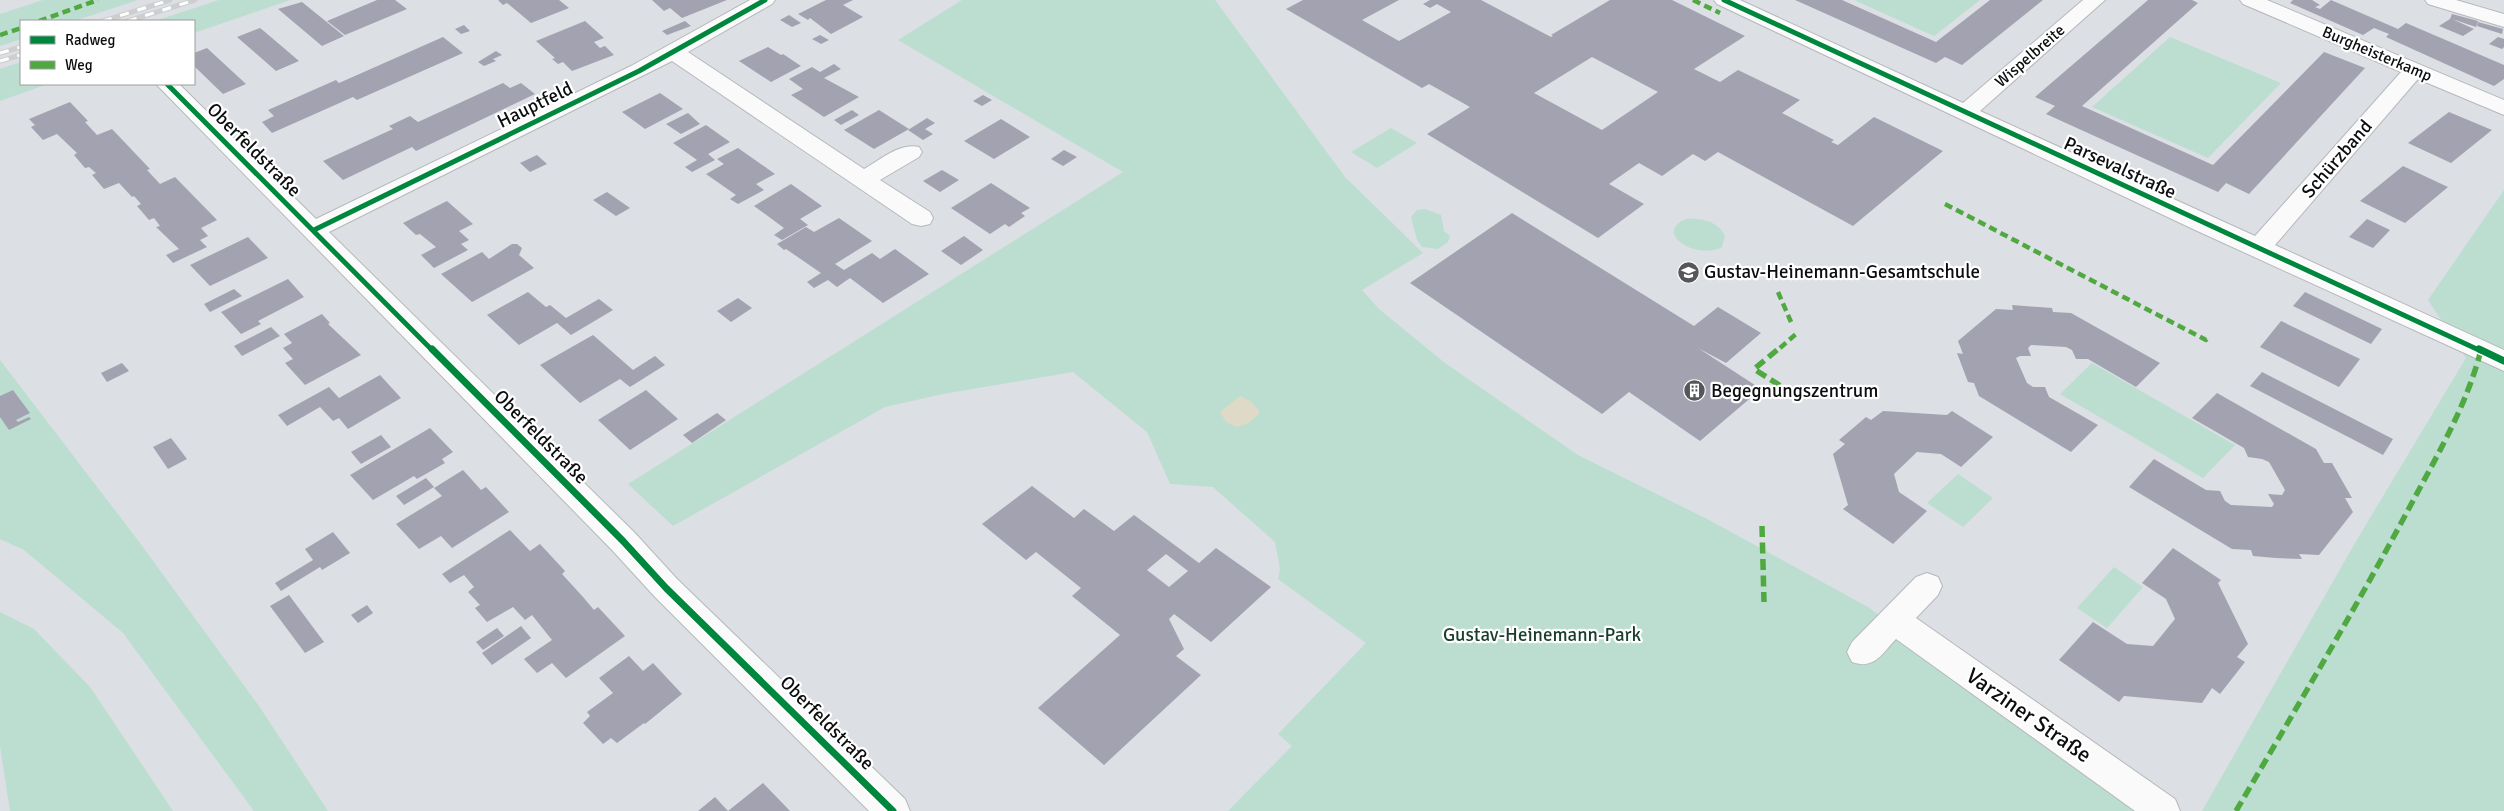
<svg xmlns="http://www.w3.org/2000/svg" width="2504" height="811" font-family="Signika,sans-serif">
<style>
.green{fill:#bcded0}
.sand{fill:#dedac7}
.building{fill:#a3a2b1;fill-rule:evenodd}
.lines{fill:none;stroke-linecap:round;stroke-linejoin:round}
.street-casing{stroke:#b6b8bb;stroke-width:2}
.street{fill:#fafafb;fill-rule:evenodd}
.rail-casing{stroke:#cdcecf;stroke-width:5}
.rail{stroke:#fff;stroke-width:3;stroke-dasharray:9;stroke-linecap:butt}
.quiet-far1{stroke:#50a841;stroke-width:4.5;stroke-dasharray:8 4.5;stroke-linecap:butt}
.quiet{stroke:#50a841;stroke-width:5.5;stroke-dasharray:11 5.5;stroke-linecap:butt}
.cycleway-far1-casing{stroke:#fff;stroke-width:8}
.cycleway-casing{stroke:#fff;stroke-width:10}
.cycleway-far1{stroke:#00873e;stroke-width:5}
.cycleway{stroke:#00873e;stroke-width:7}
.labels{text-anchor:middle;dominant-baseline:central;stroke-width:4.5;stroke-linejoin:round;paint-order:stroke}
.far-street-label{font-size:16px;fill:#0b0d0f;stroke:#fff}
.street-label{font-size:19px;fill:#0b0d0f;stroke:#fff}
.poi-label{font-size:19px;fill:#0b0d0f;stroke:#fff;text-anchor:start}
.park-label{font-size:19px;fill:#183e2e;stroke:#fff}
.near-street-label{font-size:22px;fill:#0b0d0f;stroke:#fff}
</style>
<rect width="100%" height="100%" fill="#dcdfe3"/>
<!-- green -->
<path class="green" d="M43,0H138L74,21H21V39L0,46V14Z
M219,0H290L194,33V21H155Z
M962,0H1215L1345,177L1423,253L1362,290L1379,309L1445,363L1578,455L1709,520L1868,607L2141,811H1228L1292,746L1278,734L1366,643L1278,579L1280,569L1275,542L1213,487L1170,484L1147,432L1073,372L943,394L885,407L673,526L628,484L1123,172L898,40Z
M1854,0H1980L1934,36Z
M2170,37L2281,83L2208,158L2092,107Z
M21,62V84H48L0,101V69Z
M1391,128L1417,143L1377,168L1351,152Z
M2504,190V811H2202L2355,543L2466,358L2428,300Z
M1425,209L1441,215L1444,231L1450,236L1448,242L1438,249L1422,247L1417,240L1411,217L1417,210Z
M1686,219C1701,218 1718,221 1725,236L1722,247C1697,261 1652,233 1686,219Z
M0,360L140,543L259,706L328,811H254L123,633L24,550L0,539Z
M2092,363L2235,445L2203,478L2060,394Z
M1958,474L1993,498L1963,527L1927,503Z
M2114,567L2143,587L2107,628L2077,608Z
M0,612L34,629L90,687L173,811H10L0,746Z"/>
<!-- sand -->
<path class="sand" d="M1240,396L1252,402L1259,411V414L1249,423L1237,427L1226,422L1220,412Z"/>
<!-- building -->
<path class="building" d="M377,0H395L407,9L345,35L327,21Z
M498,0H559L569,8L531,23L507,3L503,5Z
M652,0H727L682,18L670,8L664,11Z
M826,0H853L843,5L863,17L831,34L810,18L808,20L798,14Z
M1303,0H1399L1362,20L1399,41L1451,12L1437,4L1430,8L1423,4L1430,0H1481L1551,37L1553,36L1551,35L1610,0H1672L1745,36L1694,69L1720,82L1738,70L1800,100L1782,113L1834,140L1831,142L1838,145L1874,117L1943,151L1853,226L1718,152L1705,161L1693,154L1662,176L1639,163L1609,184L1644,204L1598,238L1427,134L1470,107L1429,84L1422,88L1286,9ZM1592,57L1658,92L1602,130L1534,93Z
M1795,0H1842L1936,42L1990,0H2043L1962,65L1945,57L1936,63Z
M2148,0H2192L2198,3L2082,106L2213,165L2324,52L2365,68L2249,194L2226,183L2218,192L2046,114L2055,106L2035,97Z
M2293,0H2312L2320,5L2315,7L2320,9L2331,0L2398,29L2406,23L2504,65V79L2494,86L2386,37L2389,34L2374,28L2363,35L2290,3Z
M302,2L344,36L322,46L278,9Z
M2452,14L2478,21L2476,27L2452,19L2474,29L2463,36L2439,26L2450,19Z
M789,15L801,23L792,27L780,20Z
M585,21L604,38L594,42L600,48L605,46L614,55L572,71L563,62L558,64L552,59L555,58L536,41Z
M685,21L691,26L667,35L662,31Z
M2478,22L2503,29L2502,34L2477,26Z
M464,25L470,31L461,34L455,29Z
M260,28L265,32L299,61L276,71L237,37Z
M820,35L829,40L821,44L812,39Z
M443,37L463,53L357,100L353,97L272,133L262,122L274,116L268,110L336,80L339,83Z
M2498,37L2504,39V47L2502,49L2489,44Z
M768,47L781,55L783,54L801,66L771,82L739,61Z
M207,48L246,84L223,94L194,66V53Z
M496,51L502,55L493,59L496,61L484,66L478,62Z
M834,64L841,69L824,78L859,97L824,117L791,95L803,89L789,79L812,67L820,72Z
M503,83L510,88L521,83L535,94L416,151L412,147L343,180L323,161L393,129L389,126L410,116L418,122Z
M660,93L683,109L645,129L622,112Z
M983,95L992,100L982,106L973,101Z
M70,102L88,121L85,122L97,135L112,129L150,169L147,170L160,184L175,177L217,220L201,228L208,236L200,240L207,247L173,263L166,255L179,249L156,227L160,226L154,218L149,220L137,206L141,204L134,196L132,197L119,183L104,189L92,175L96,173L89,167L85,168L74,155L77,153L57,134L43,140L31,127L35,125L29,119Z
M852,110L859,115L841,125L834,120Z
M879,110L909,129L874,149L844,130Z
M2449,112L2492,130L2451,163L2408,143Z
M688,113L700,124L681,134L666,124Z
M927,118L935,123L925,129L933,134L923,140L908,130Z
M1001,119L1030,137L994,159L964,141Z
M706,125L730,142L708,154L715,160L692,172L685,167L697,160L673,143Z
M738,148L775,174L756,184L764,190L738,204L730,199L736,195L706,174L724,164L717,159Z
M1064,150L1077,157L1063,166L1051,159Z
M537,155L547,164L530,172L520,163Z
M2403,166L2448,187L2405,223L2360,201Z
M942,170L959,180L940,192L923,181Z
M991,183L1030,208L1021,213L1025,216L1009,227L1005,224L990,234L951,208Z
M791,184L822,206L800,219L808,225L782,240L774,235L784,228L754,206Z
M607,192L630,208L616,216L593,200Z
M447,201L473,224L459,231L469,240L461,244L468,250L434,268L421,255L436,247L420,234L416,235L403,223Z
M1512,213L1694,326L1718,307L1761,333L1726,363L1698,348L1761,389L1700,441L1629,392L1602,414L1410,283Z
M839,218L872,241L835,264L844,270L872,253L880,259L895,249L929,274L883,303L850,278L837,287L828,280L814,288L807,282L821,273L786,249L784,250L777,244L806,227L814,232Z
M2367,219L2390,230L2373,248L2349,237Z
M964,236L983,250L961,265L941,251Z
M248,237L268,258L210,286L190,265Z
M512,244H517L522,248L519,255L534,268L472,302L441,274L482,252L489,259Z
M288,279L304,297L258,321L261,324L241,334L221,312Z
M234,289L242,296L210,312L204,304Z
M528,292L546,307L550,305L566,318L599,299L613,310L571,335L557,323L519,345L487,315Z
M2305,292L2382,329L2371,344L2293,306Z
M738,298L752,308L731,322L717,311Z
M2012,305L2052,308L2053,312L2071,313L2160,363L2136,387L2088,359H2076L2072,350L2066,347L2031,345L2028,348L2031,356H2020L2016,358L2027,383L2033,387H2045L2049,397L2098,425L2071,452L1979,396L1974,383L1968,382L1957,353L1963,354L1958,341L1996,309L2013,310Z
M322,314L330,323L328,324L361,355L305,385L285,363L293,359L283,348L292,343L284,334Z
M2281,321L2360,359L2339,387L2260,347Z
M271,327L280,336L242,356L234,346Z
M593,335L633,370L655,356L665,365L630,387L620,379L580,403L540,365Z
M122,363L129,371L107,382L101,373Z
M2262,372L2393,439L2383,455L2250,386Z
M380,375L401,398L348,429L339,418L333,421L320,407L287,426L278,415L329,387L339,398Z
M13,390L30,413L16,420L18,422L29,417L31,419L9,430L0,417V396Z
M646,390L678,419L630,450L598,420Z
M2217,393L2316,449L2324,463H2332L2352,498H2345L2353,512L2319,555L2299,554L2302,559L2276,558L2253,556L2251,550L2232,549L2129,487L2154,459L2206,490L2220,491L2225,501L2231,505L2272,507L2274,504L2268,494L2282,495L2285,490L2269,462L2262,459L2248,457L2244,448L2192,418Z
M1883,411L1947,415L1952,411L1993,437L1961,467L1941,454L1917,452L1894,474L1899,492L1927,511L1893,544L1843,509L1848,505L1833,454L1845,444L1839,440L1852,429L1866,417L1871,420Z
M717,413L726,420L692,443L683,435Z
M430,428L453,452L442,459L445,463L417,479L414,476L373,500L350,475Z
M381,435L391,447L361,464L351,452Z
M171,438L187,459L168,469L153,447Z
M463,470L481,490L486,487L509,512L452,548L441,536L419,549L396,524L442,496L434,488Z
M426,478L434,487L404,505L396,496Z
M1032,486L1074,518L1084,509L1114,531L1134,515L1199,563L1216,548L1271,587L1211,642L1174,614L1169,619L1184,649L1176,656L1201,675L1104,765L1038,708L1120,635L1072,596L1081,588L1036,552L1026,560L982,524ZM1166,554L1188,571L1169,587L1147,570Z
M510,530L530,551L540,544L565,571L562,574L583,597L594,610L598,607L625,636L566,678L552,663L537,673L524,659L552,640L532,615L525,620L513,607L487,622L475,608L480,605L468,592L474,587L464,575L450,583L442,574Z
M333,532L350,553L322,570L320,567L281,591L275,583L313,560L305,549Z
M2173,548L2221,580L2218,583L2248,644L2237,657L2245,662L2220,694L2212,688L2202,703L2124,696L2119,702L2059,660L2093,622L2127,644L2153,646L2175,619L2166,599L2142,583Z
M289,595L324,642L305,653L270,606Z
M367,605L373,613L358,623L351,615Z
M521,626L531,638L492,665L482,653Z
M497,628L504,636L483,650L476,642Z
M629,656L643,671L653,663L682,694L645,724L644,723L617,743L611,738L603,744L583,723L590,716L587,712L613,693L599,678Z
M763,783L790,811H728Z
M715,797L728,811H698Z"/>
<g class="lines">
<defs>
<path id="street" d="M750,0H775L772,4L688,52L864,169C880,160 900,142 919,147L922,152L919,157L880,180L930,212L933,218L930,224L921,226L912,224L672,61L329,232L634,532L677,579L905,799L910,811H869L655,597L612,550L156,84H179L316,219L631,66Z
M1714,0H1740L1963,103L2083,0H2105L1980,111L2255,236L2401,72L2243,4L2240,0H2267L2504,100V115L2418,79L2275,245L2504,350V371L2193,229L1717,4Z
M2425,0H2456L2504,14V27L2428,4Z
M1927,573L1938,577L1942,586L1938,595L1916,618L2175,799L2180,811H2135L1896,639C1882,654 1874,670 1852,662L1847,652L1852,642L1916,577Z"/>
</defs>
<!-- street casing -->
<use href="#street" class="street-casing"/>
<!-- street -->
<use href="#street" class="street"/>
<defs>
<path id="rail" d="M103,21L170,0
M128,21L195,0
M0,53L21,47
M0,61L21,55"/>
</defs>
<!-- rail casing -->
<use href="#rail" class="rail-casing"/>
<!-- rail -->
<use href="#rail" class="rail"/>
<!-- quiet-far1 -->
<path class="quiet-far1" d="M1693,0L1720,13
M39,21L98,0
M0,35L21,28
M1945,204L2206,340L2210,336
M1778,292L1791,322
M1780,348L1796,334"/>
<!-- quiet -->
<path class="quiet" d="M1777,350L1754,369L1798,397
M1762,526L1764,602
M2236,811C2294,712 2353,613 2407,512C2435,459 2466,408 2481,350"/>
<defs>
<path id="cycleway-far1" d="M1724,0L2481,351
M167,84L433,351
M314,230L639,71L765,0"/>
<path id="cycleway" d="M432,349L623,541L666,588L893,811
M2479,349L2504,361"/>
</defs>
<!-- cycleway-far1 casing -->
<use href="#cycleway-far1" class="cycleway-far1-casing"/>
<!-- cycleway casing -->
<use href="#cycleway" class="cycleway-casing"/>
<!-- cycleway-far1 -->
<use href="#cycleway-far1" class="cycleway-far1"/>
<!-- cycleway -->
<use href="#cycleway" class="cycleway"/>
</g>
<!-- icons -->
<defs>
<symbol id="school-disc" viewBox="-11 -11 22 22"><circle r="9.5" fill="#545659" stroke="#fff"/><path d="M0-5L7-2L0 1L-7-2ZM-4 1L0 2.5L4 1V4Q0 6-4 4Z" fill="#fff"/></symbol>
<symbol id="building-disc" viewBox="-11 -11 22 22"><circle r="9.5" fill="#545659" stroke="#fff"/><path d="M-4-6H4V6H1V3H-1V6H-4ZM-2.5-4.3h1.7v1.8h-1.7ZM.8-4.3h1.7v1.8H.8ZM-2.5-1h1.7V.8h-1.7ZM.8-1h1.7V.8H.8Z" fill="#fff"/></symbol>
</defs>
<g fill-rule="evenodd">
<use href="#school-disc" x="1676" y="260" width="25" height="25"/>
<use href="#building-disc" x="1682" y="378" width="25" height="25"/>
</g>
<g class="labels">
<!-- far-street labels -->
<g class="far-street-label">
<text transform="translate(2377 54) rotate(23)">Burgheisterkamp</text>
<text transform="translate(2030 56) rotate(-41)">Wispelbreite</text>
</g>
<!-- street labels -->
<g class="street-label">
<text transform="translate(535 105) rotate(-26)">Hauptfeld</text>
<text transform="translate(254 150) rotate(45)">Oberfeldstraße</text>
<text transform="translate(2337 159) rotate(-49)">Schürzband</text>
<text transform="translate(2120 168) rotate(25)">Parsevalstraße</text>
<text transform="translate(541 437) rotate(45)">Oberfeldstraße</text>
<text transform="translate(827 723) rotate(45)">Oberfeldstraße</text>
</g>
<!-- poi labels -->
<g class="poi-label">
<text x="1704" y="272">Gustav-Heinemann-Gesamtschule</text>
<text x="1711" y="391">Begegnungszentrum</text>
</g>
<!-- park labels -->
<g class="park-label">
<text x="1542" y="635">Gustav-Heinemann-Park</text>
</g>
<!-- near-street labels -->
<g class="near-street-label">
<text transform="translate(2029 715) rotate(35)">Varziner Straße</text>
</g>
</g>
<!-- legend -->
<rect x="20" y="20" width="175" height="65" fill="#ffffff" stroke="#9d9e9f"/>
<rect x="30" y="36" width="25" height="8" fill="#00873e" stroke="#9d9e9f"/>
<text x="65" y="45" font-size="15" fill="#0b0d0f">Radweg</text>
<rect x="30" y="61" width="25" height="8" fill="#50a841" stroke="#9d9e9f"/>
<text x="65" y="70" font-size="15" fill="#0b0d0f">Weg</text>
</svg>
